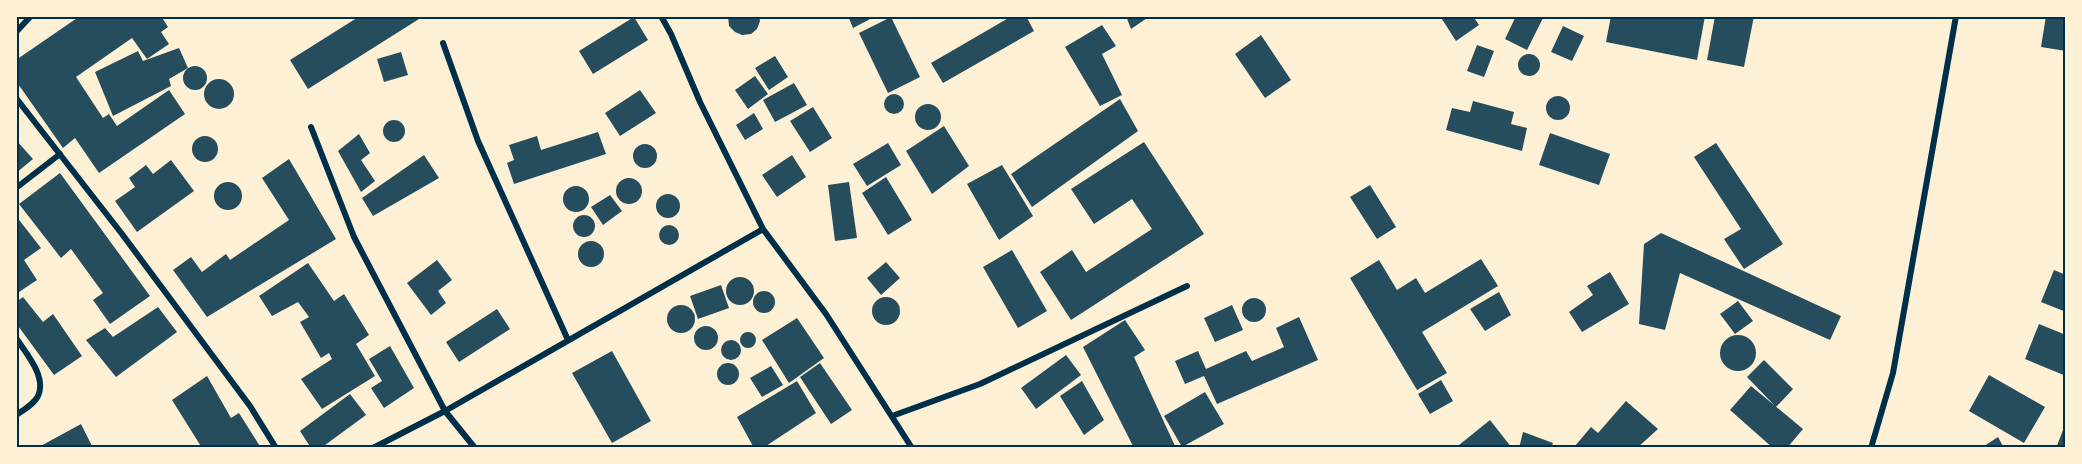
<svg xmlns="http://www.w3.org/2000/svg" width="2082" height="464" font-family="'Golos Text',sans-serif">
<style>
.building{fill:#264d5e}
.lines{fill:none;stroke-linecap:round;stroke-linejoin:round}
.minor{stroke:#003049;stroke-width:6}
.neatline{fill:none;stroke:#003049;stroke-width:2}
</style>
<rect width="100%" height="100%" fill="#fdf0d5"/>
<!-- building -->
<path class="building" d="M80,16H161L168,27L161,32L169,44L147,59L132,38L76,77L103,118L109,114L117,126L169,90L185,114L99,173L75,138L63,148L16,81V60Z
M360,16H418L419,19L308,89L290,60Z
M728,16H759L760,21L757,29L751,34L742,35L735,32L729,26Z
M848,16H876L853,28Z
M1012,16H1026L1034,31L943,83L931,63Z
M1126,16H1150L1131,29Z
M1440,16H1473L1479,25L1456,41Z
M1516,16H1544L1527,50L1505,39Z
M1611,16H1705L1697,60L1606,42Z
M1715,16H1754L1744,67L1707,60Z
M2046,16H2066V51L2041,47Z
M634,17L648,40L593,74L579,51Z
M891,17L920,77L888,93L859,33Z
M1102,25L1116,46L1102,54L1122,95L1100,106L1065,47Z
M1563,26L1584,36L1572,61L1551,52Z
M1261,35L1291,80L1265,98L1235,54Z
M1477,45L1494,51L1484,77L1467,71Z
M179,48L188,68L169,79L171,86L113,116L95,72L138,51L143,61Z
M401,52L408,75L384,82L377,59Z
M1518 65a11 11 0 1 1 22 0a11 11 0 1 1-22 0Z
M775,56L788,77L769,90L755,68Z
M183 78a12 12 0 1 1 24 0a12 12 0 1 1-24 0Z
M755,76L768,94L748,109L735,90Z
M204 94a15 15 0 1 1 30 0a15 15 0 1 1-30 0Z
M794,83L807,105L775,122L763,100Z
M640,90L656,113L620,136L605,113Z
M884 104a10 10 0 1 1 20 0a10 10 0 1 1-20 0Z
M1546 108a12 12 0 1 1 24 0a12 12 0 1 1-24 0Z
M1120,99L1138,131L1032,207L1011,174Z
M1473,101L1514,112L1511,124L1527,128L1522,151L1446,130L1452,108L1470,112Z
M915 117a13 13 0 1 1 26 0a13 13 0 1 1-26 0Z
M813,107L832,138L810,152L790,121Z
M754,113L763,129L745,140L736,125Z
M383 131a11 11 0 1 1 22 0a11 11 0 1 1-22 0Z
M944,126L969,166L932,194L906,151Z
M598,132L606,154L514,184L507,163L514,160L509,145L537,136L541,150Z
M1550,133L1610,154L1599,185L1539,165Z
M359,134L370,153L361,160L375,181L361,192L338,151Z
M192 149a13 13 0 1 1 26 0a13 13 0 1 1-26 0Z
M16,140L33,159L16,173Z
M1144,142L1204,234L1071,320L1040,272L1072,250L1086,272L1152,229L1132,199L1094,224L1071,189Z
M888,143L901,165L867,186L853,164Z
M1716,143L1783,244L1744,269L1724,239L1741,229L1694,157Z
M633 156a12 12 0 1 1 24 0a12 12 0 1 1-24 0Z
M424,155L439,178L373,216L362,198Z
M792,155L806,177L777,197L762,175Z
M289,159L336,239L207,317L173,270L191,257L202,272L226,254L230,260L289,220L262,178Z
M171,160L194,191L137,232L115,201L135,187L129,178L146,165L153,174Z
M1002,165L1033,216L999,240L967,184Z
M60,173L150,296L110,324L93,300L103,293L71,249L61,258L19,204Z
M886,177L912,220L888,235L862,193Z
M616 191a13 13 0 1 1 26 0a13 13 0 1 1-26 0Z
M214 196a14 14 0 1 1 28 0a14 14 0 1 1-28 0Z
M849,182L857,238L835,241L828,185Z
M1370,185L1396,227L1377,239L1350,197Z
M563 199a13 13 0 1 1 26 0a13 13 0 1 1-26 0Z
M656 206a12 12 0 1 1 24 0a12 12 0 1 1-24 0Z
M610,195L622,211L603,225L591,207Z
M573 226a11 11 0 1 1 22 0a11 11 0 1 1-22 0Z
M16,216L41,248L24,260L37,280L16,294Z
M659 235a10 10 0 1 1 20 0a10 10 0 1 1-20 0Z
M1661,233L1841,316L1830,340L1680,273L1665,330L1639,324L1644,244Z
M578 254a13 13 0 1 1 26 0a13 13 0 1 1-26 0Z
M1012,250L1047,311L1018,328L983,267Z
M1481,259L1498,286L1422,332L1447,373L1417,390L1350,278L1379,260L1397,290L1416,278L1425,293Z
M437,260L452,280L438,291L446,303L431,315L407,283Z
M886,262L900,278L881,295L867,278Z
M308,263L334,301L344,294L369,335L356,344L375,376L322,409L301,379L332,359L329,353L321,358L300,322L309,317L298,302L272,316L259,296Z
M2054,270L2066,275V312L2041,302Z
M1610,272L1629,304L1582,332L1569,312L1593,295L1587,286Z
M726 291a14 14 0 1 1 28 0a14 14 0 1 1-28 0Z
M721,285L729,308L698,319L690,296Z
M753 302a11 11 0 1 1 22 0a11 11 0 1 1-22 0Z
M1499,292L1511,315L1485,331L1470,309Z
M872 311a14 14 0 1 1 28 0a14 14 0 1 1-28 0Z
M23,297L43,322L53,314L82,356L54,375L16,323V302Z
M1242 310a12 12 0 1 1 24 0a12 12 0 1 1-24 0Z
M1738,301L1753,321L1735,334L1720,314Z
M1232,305L1243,330L1215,342L1204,318Z
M667 319a14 14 0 1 1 28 0a14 14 0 1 1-28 0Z
M158,307L177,332L116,377L86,340L105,328L113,337Z
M497,309L510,329L459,362L446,342Z
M1299,317L1318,360L1217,404L1204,376L1185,384L1175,361L1198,351L1206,369L1246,351L1252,361L1284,347L1276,328Z
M797,318L824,358L789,383L762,340Z
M1125,320L1145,350L1134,357L1175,446L1172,448H1134L1083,347Z
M2039,324L2066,335V376L2025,359Z
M694 338a12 12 0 1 1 24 0a12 12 0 1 1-24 0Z
M740 340a8 8 0 1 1 16 0a8 8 0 1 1-16 0Z
M1720 353a18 18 0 1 1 36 0a18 18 0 1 1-36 0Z
M721 350a10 10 0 1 1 20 0a10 10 0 1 1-20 0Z
M390,346L414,388L384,408L371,388L382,381L369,359Z
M612,351L651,421L612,443L572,373Z
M1066,355L1081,375L1036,409L1021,388Z
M1764,360L1793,389L1776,407L1747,377Z
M820,363L852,410L831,424L800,377Z
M717 374a11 11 0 1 1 22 0a11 11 0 1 1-22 0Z
M771,366L783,385L762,397L750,378Z
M1989,375L2045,407L2024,443L1969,411Z
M207,376L231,418L239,413L261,448H202L172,400Z
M1441,380L1453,401L1430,414L1418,394Z
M797,381L816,413L763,448H754L737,417Z
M1082,381L1104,420L1084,435L1060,396Z
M1751,386L1803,429L1787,448H1773L1730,410Z
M1205,392L1224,424L1182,447L1164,416Z
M350,394L366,415L321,448H311L300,431Z
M1626,401L1658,429L1637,448L1575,446L1591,427L1598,433Z
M1490,420L1512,448H1462L1459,445Z
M81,424L93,448H37Z
M2065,425L2066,448H2056Z
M1523,432L1553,443L1551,448H1519Z
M1998,437L2004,448H1981Z"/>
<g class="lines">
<!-- minor -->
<path class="minor" d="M661,16L671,34L700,102L763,229L826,314L912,448
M16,32L31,16
M443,43L478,141L568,340
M16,98L122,234L250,406L276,448
M311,127L354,237L445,411L475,448
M16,188L60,154
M16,338C26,353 47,377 38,396C34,404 24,410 16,415
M892,416L980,384L1187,286
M373,448L445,411L763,229
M1871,448L1893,373L1956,16"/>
</g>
<!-- border -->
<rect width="2082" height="464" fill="none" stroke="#fdf0d5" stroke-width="36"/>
<rect x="18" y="18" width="2046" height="428" class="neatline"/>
</svg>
